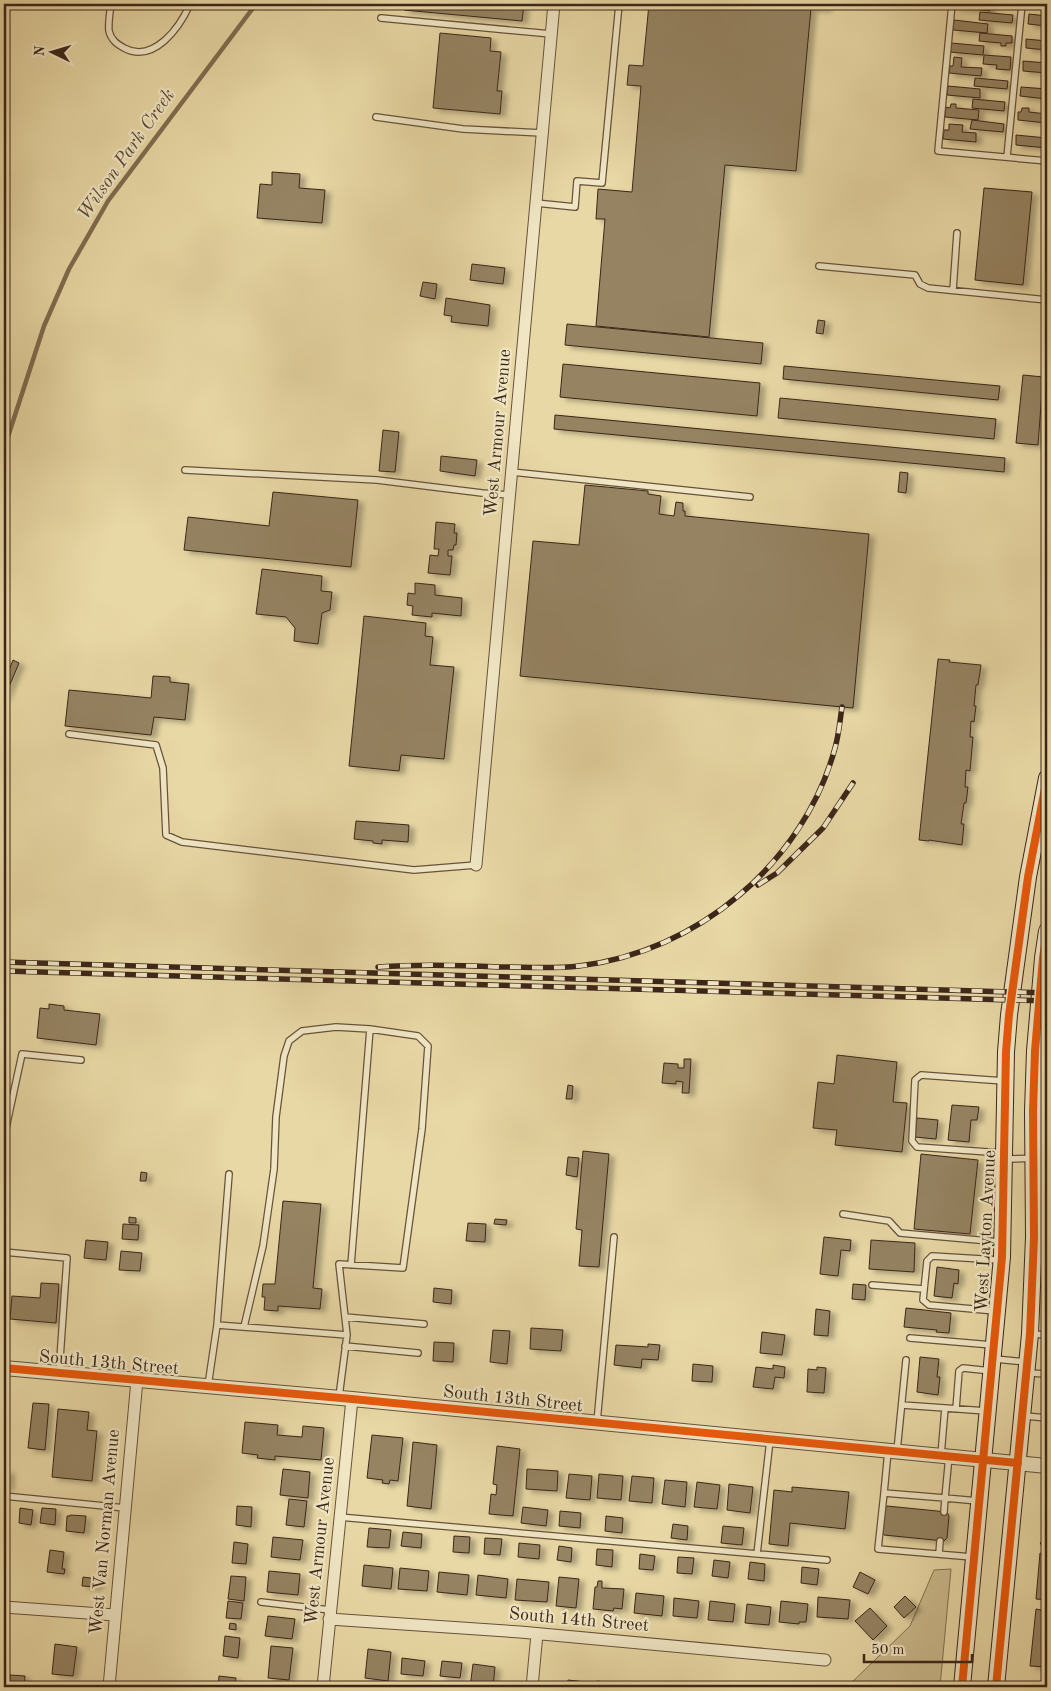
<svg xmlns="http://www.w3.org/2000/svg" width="1051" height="1691" font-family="'Old Standard TT',serif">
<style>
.green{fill:#cbba8d;stroke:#847053}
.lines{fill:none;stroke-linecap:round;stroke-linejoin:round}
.stream{stroke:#806c50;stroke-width:4.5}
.building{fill:#958362;stroke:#3c2619;filter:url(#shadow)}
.service-casing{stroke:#67523c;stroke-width:8}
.minor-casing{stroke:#67523c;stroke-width:13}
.tertiary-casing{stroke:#67523c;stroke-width:16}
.secondary-casing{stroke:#3c2619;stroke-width:18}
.service{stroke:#f0e6c4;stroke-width:5.5}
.minor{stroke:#f0e6c4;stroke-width:11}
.tertiary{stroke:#f0e6c4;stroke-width:14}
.secondary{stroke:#f0e6c4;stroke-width:16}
.rail-casing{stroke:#3c2619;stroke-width:5.5}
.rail{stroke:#f0e6c4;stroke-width:4;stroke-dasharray:11;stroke-linecap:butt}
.cycleway-casing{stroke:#f0e6c4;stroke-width:11}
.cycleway{stroke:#e8590c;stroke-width:8}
.labels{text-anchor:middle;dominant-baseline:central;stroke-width:4.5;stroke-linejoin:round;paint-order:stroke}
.street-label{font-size:18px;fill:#3c2619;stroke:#f0e6c4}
.water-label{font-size:19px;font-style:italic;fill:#5e4935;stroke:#f0e6c4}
</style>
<defs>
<filter id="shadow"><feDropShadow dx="5.5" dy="3" stdDeviation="2.5" flood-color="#0004"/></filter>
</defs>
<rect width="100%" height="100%" fill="#e8d8a5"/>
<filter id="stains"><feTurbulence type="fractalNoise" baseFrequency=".004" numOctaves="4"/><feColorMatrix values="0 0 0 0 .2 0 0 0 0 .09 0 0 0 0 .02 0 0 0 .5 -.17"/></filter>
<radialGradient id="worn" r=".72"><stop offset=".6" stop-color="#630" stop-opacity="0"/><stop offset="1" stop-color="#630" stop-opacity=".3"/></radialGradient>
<!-- green -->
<path class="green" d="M951,1569L940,1687H847L910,1626L934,1570Z"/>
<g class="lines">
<!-- stream -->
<path class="stream" d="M4,449L44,326L69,269L108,201L256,4"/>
</g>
<!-- building -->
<path class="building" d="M404,4H524L522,21L404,10Z
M649,4H826V9L811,8L796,171L725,165L709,337L596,326L605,219H596L598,189L632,192L641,86L627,85L629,65L643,66Z
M955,4H991L990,11L954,7Z
M980,12L1013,15L1012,23L979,20Z
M1029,14L1047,16V26L1028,24Z
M954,20L988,24L987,33L953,30Z
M440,33L491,38L490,51L501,52L497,91H502L500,114L433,108Z
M980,33L1012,36V43H1006V46H1001V43L979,41Z
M1026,39L1047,41V50L1026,48Z
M951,43L984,46L983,55L950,52Z
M984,55L1011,57L1010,70L996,69L997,65L983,64Z
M954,57L962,58L961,67L982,68L981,76L949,73L950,66H953Z
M1023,61L1047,63V73L1023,71Z
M975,78L1008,81L1007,89L974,86Z
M948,86L980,89V98L947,95Z
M1021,87L1047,89V99L1020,96Z
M973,99L1005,102L1004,111L972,108Z
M951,104H956V108L979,110L978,120L945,117L946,107L950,108Z
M1022,108H1029V112L1047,114V123L1018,120V112H1021Z
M972,120L1004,124L1003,132L970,129Z
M949,124L963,125L962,132L976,133V142L943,139L944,130H949Z
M1042,125H1047V134H1042Z
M1016,135L1047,138V148L1016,145Z
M272,172L300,174L299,188L325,190L322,223L257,218L260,184L272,185Z
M984,188L1032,192L1023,285L975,280Z
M472,264L505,268L503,284L470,280Z
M423,282L437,284L435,299L420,296Z
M446,298L490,305L488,326L451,322L452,316L444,315Z
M818,320L825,321L823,334L816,333Z
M567,324L763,343L761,364L565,345Z
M563,364L760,383L757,416L560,397Z
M784,366L1000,386L998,400L783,379Z
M1023,375L1043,377L1038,445L1016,443Z
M780,398L996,419L994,439L778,418Z
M555,415L1005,458L1004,472L554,429Z
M383,430L399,432L395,472L379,471Z
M441,456L477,460L475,476L440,471Z
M900,472L908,473L906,493L898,492Z
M585,485L648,491V494L661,496L659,514L674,516L676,502L683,503V511H685V516L869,534L853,708L520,676L533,541L579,545Z
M273,492L358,500L351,567L184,550L188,517L269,526Z
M436,522L455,524L454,533H457L456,545H454L453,550H448V556H452L450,575L428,573L430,555L438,556L439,549H434Z
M262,569L322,576L321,591L332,592L330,610L322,613L318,644L294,641L295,628L286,617L256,614Z
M415,583L435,585V595L462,598L461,616L432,613V617L412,615L413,606L407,605L408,593L415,594Z
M364,616L426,623L425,636L433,637L430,665L454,667L444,759L401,755L399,771L349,766Z
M938,659L950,660L949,662L981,665L978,685H976L974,706H976L974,722L971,721L970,737H973L970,771L966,770L965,787H968L966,803H964L961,824H964L962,845L929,840V841L919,840Z
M13,660L19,663L4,699V683Z
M153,676L170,677V682L189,684L185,720L154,717L151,735L65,726L69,690L151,698Z
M356,821L409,825L408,842L382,840V844L373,843V841L354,839Z
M49,1004L64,1006V1010L100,1014L96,1045L37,1038L40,1008L49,1009Z
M837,1055L897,1062L893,1102L907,1103L902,1152L835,1145L837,1130L813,1128L818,1082L834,1084Z
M684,1059H691L689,1093H682L683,1082L676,1081V1084L662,1083L664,1063L678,1064V1068H684Z
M568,1085L573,1086L572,1099H566Z
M952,1105L979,1107L977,1120H971L969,1142L948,1140Z
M917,1118L938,1120L936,1139L915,1137Z
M583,1151L609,1154L599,1267L579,1266L582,1230L576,1229Z
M921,1154L978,1160L970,1234L914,1229Z
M568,1157L579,1158L577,1177L566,1175Z
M141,1172L147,1173L146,1181H140Z
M283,1201L321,1204L313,1288L322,1289L320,1309L278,1306V1311L264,1310L265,1297H262L263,1284H275Z
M129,1217L136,1218V1223H129Z
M495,1219L507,1220L506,1225L494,1224Z
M468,1223L486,1224L485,1242L466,1241Z
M123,1224L139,1225L138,1240L122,1239Z
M824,1237L851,1240L850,1251L841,1250L838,1276L820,1274Z
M86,1240L108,1242L106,1260L84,1258Z
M871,1240L915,1243L914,1272L869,1269Z
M121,1251L142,1253L140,1271L119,1270Z
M937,1267L959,1270L958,1284L954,1283L952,1298L934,1296Z
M41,1283L59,1284L56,1323L10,1319L12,1296L40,1298Z
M853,1284L866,1285L865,1300L852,1299Z
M434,1288L452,1290L451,1304L433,1302Z
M906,1308L951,1313L949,1333L936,1332L937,1330L904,1327Z
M816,1309L830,1311L828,1336L814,1335Z
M531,1328L563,1330L561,1351L530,1349Z
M493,1330L510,1331L507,1364L490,1362Z
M762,1332L785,1335L782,1355L760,1353Z
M434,1342L454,1343L453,1362L433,1361Z
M648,1344L660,1345L658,1360L642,1359L641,1368L614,1365L616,1345L648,1347Z
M920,1357L939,1359L937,1377H940L938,1395L917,1392Z
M693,1364L713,1366L712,1382L692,1381Z
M773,1365L785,1367L784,1378L775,1377L773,1389L753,1387L756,1367L773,1369Z
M817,1367L826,1368L824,1393L807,1392L808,1369L817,1370Z
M33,1403L49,1404L45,1450L28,1448Z
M58,1409L89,1412L87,1430L97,1431L92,1481L52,1477Z
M245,1422L278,1425L277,1435L302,1437L303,1426L324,1428L321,1460L275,1456V1460L257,1458L258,1455L242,1453Z
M372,1435L403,1438L398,1481L390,1480L389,1484L382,1483L383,1480L367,1478Z
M413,1442L437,1445L431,1509L407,1506Z
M497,1446L520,1449L513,1516L489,1514L491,1494L496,1495L497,1485L493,1484Z
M283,1469L310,1472L308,1498L280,1495Z
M527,1469L558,1471L557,1491L526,1489Z
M4,1470L9,1471L8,1488L4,1487Z
M569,1474L592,1476L590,1500L566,1498Z
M599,1474L623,1476L621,1500L597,1498Z
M632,1476L654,1478L652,1503L629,1501Z
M665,1480L687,1482L685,1507L662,1504Z
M697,1482L720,1485L717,1509L694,1507Z
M729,1484L753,1487L750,1513L727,1510Z
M792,1487L849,1492L845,1529L790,1523L788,1546L769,1544L774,1490L792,1492Z
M289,1499L307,1501L304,1527L286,1525Z
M237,1506L252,1507L251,1527L236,1525Z
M887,1506L947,1512L949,1516L947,1538L944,1541L884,1535L882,1532L885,1509Z
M523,1507L548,1510L546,1526L521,1523Z
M20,1508L33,1510L31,1525L19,1523Z
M42,1508L56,1509L55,1525L40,1523Z
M560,1511L581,1513L580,1528L559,1526Z
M70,1515L86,1516L84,1533L66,1531L67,1516H70Z
M606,1516L623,1518L622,1533L605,1531Z
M673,1524L688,1526L687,1540L671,1538Z
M723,1526L744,1528L742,1545L721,1543Z
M369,1528L391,1530L389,1548L367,1547Z
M403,1532L422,1534L421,1548L401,1546Z
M454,1536L470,1537L469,1553L453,1552Z
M273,1537L303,1540L300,1560L271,1557Z
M1047,1537V1600L1036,1599L1040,1553L1045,1554L1047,1552L1040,1543Z
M485,1538L502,1539L500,1555L484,1554Z
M234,1542L248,1544L246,1564L232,1563Z
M519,1543L540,1545L539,1559L518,1557Z
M559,1546L572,1548L571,1562L557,1560Z
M597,1549L613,1550L612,1567L596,1565Z
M50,1550L64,1552L62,1569H65L64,1574L47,1572Z
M640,1554L655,1556L653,1570L639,1569Z
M678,1557L694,1558L692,1574L677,1573Z
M714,1560L730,1562L728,1578L712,1576Z
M750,1562L765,1564L764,1581L748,1579Z
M364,1565L393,1568L391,1589L362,1586Z
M802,1567L819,1569L817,1585L801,1583Z
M400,1568L429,1571L427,1591L398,1589Z
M269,1571L300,1574L298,1595L267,1592Z
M439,1572L469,1575L467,1595L437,1592Z
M860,1572L875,1580L868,1594L853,1587Z
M478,1575L508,1579L506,1598L476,1595Z
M231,1576L246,1577L244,1601L228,1599Z
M83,1577L97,1579L96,1587L82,1586Z
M559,1577L579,1579L576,1608L556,1606Z
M517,1579L549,1582L547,1602L515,1600Z
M598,1581H602V1588L624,1589L622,1609L614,1608L613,1611L593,1609L595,1587H597Z
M636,1593L664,1596L662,1616L634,1613Z
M905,1596L916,1607L904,1618L894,1607Z
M818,1597L850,1600L848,1619L817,1617Z
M674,1598L699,1601L697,1618L673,1616Z
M228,1601L243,1603L241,1619L226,1618Z
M710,1601L735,1604L733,1622L708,1620Z
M781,1601L808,1604L806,1622H799V1624L779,1622Z
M747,1604L771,1607L769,1625L745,1623Z
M870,1608L887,1626L873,1640L855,1621Z
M1036,1609L1047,1611V1667L1030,1666Z
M268,1616L295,1619L292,1639L265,1636Z
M230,1623L236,1624V1630L229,1629Z
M225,1636L240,1638L238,1658L223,1656Z
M55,1644L77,1647L73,1676L52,1674Z
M271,1646L293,1648L289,1680L268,1678Z
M368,1649L391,1652L388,1681L365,1678Z
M402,1658L425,1661L423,1676L401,1674Z
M442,1661L462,1663L460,1678L440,1676Z
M473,1664L495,1667L493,1687H470Z
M10,1675L25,1676L24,1687H9Z
M219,1676L236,1678L235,1687H218Z
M568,1680L586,1682L585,1687H567Z
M597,1681L627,1684V1687H597Z"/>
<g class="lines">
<defs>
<path id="service" d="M111,4C110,12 108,23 109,31C111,40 117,44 124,48C154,64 180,27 190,4
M952,4L938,151L1047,161
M381,18L551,34
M376,117L463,129L542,133
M1007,157L1022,4
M536,203L575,207L577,181L602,183L619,4
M819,266L915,275L920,284L928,288L1047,300
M953,290L957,233
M1046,300L1047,290
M185,470L377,480L482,493L510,495
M512,472L750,497
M69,734L156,745L163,768L166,835L182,842L414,870L476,865
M4,1137L22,1054L81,1060
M1003,1153L917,1147L912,1141L915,1080L921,1075L1004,1081
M1007,1159L1047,1158
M1036,1188L1047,1189
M1037,1208L1047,1209
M843,1214L889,1221L900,1233L1000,1242
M4,1252L67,1258L59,1373
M351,1265L370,1029
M872,1285L924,1289
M995,1311L929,1305L923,1300L927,1261L932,1256L999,1260
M345,1317L424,1324
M217,1325L347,1335L339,1397
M244,1327L263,1246L274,1169L276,1117L284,1056L289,1041L302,1031L336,1027L370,1029L418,1036L428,1046L422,1129L403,1268L339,1264L347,1335
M1032,1334L1047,1335
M910,1338L992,1345
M345,1346L418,1353
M995,1359L1026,1362
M1029,1373L1047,1374
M208,1386L217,1325L229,1174
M902,1405L945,1408L941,1455
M945,1408L986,1411
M956,1409L959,1371L963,1368L991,1371
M1025,1416L1047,1418
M597,1422L614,1237
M888,1451L884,1493L945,1498L949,1456
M897,1451L906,1360
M884,1493L878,1549L972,1557
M4,1496L125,1508
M944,1512L945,1498L978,1501
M339,1517L827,1560
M757,1554L770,1440
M939,1554L940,1541
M261,1602L330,1610
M4,1630L6,1607"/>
<path id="minor" d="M476,865L554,4
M4,1607L115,1615
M329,1619L520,1632L825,1660
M109,1687L137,1380
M323,1687L352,1399
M532,1687L537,1634"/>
<path id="tertiary" d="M4,1368L352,1399L1047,1466"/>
<path id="secondary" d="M962,1687L1002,1257L1006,1052L1009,1015L1028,877L1047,778
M996,1687L1030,1334L1034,1237L1033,1111L1035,1051L1043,958L1047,931"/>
</defs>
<!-- service casing -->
<use href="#service" class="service-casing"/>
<!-- minor casing -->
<use href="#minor" class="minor-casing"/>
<!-- tertiary casing -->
<use href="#tertiary" class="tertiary-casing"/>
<!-- secondary casing -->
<use href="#secondary" class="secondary-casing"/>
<!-- service -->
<use href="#service" class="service"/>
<!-- minor -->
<use href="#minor" class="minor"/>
<!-- tertiary -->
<use href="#tertiary" class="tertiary"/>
<!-- secondary -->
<use href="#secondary" class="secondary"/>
<defs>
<path id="rail" d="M758,885L777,873L823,828L853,783
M4,962L1047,993
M378,967C419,964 459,965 499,967C526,967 553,969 579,966C697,952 804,863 835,748C839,734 840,720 842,707
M4,971L1047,1001"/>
</defs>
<!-- rail casing -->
<use href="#rail" class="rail-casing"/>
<!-- rail -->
<use href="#rail" class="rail"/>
<defs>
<path id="cycleway" d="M4,1368L352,1399L1018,1463
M962,1687L1002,1257L1006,1052L1009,1015L1028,877L1047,778
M996,1687L1030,1334L1034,1237L1033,1111L1035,1051L1043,958L1047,931"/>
</defs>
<!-- cycleway casing -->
<use href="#cycleway" class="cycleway-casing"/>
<!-- cycleway -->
<use href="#cycleway" class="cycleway"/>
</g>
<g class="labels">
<!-- street labels -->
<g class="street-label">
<text transform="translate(498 433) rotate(-85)">West Armour Avenue</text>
<text transform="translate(986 1231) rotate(-87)">West Layton Avenue</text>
<text transform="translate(109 1363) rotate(5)">South 13th Street</text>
<text transform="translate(513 1399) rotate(6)">South 13th Street</text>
<text transform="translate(105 1532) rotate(-85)">West Van Norman Avenue</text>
<text transform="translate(320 1541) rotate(-84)">West Armour Avenue</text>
<text transform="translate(579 1620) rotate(5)">South 14th Street</text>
</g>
<!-- water labels -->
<g class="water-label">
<text transform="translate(127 155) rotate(-55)">Wilson Park Creek</text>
</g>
</g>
<!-- margin -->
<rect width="1051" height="1691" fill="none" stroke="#e8d8a5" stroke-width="20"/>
<rect x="5" y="5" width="1041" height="1681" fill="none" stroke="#3c2619" stroke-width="2.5"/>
<rect x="10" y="10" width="1031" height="1671" fill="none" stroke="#3c2619"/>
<!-- north arrow -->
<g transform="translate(52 52) rotate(275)" stroke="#f0e6c4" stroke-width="4" paint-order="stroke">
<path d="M0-4L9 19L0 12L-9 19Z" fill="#3c2619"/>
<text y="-8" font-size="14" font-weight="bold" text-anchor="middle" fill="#3c2619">N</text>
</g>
<!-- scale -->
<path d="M864 1654v8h108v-8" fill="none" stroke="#3c2619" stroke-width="2.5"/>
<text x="871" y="1654" font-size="15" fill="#3c2619" stroke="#f0e6c4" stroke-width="4" paint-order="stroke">50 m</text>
<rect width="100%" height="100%" filter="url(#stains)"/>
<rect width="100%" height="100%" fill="url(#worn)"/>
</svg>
